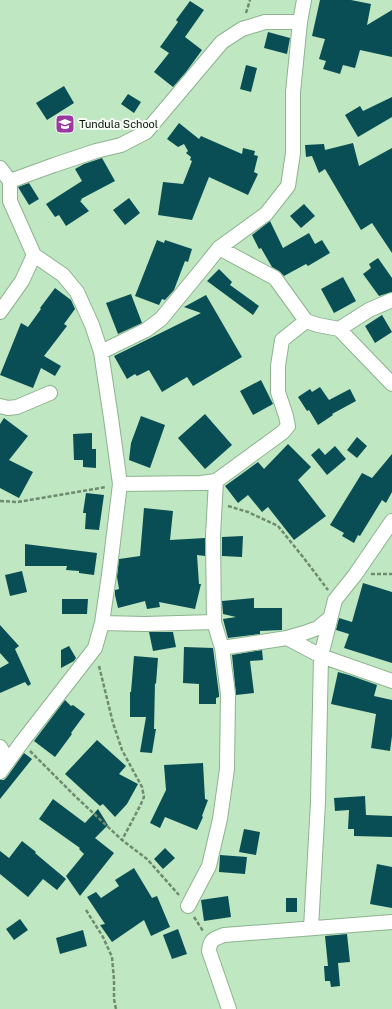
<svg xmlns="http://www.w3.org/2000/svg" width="392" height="1009" font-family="'Public Sans',sans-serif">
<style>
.building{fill:#0a4e55}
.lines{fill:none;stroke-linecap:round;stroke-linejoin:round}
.street-casing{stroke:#8db38f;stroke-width:16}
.path{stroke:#6e8b70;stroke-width:2.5;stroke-dasharray:4 2;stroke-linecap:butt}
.street{stroke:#fff;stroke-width:14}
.labels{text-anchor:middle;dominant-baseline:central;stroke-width:4;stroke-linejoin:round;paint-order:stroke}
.poi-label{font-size:11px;fill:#061408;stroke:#f6fef6;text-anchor:start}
</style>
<rect width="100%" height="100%" fill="#bfe7c1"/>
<!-- building -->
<path class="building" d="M320,0H351L371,4L367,25L392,10V57L360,50L355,68L343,65L340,74L323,69L326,61L319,59L325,39L312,36Z
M190,1L204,10L185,37L202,50L186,72L173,87L154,72L169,53L160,47L178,22L176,20Z
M268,32L290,38L287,54L264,48Z
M246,65L257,68L251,92L240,89Z
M64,86L74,103L47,120L36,103Z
M128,94L141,102L134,113L121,104Z
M392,97V117L358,137L345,115L360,106L363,111Z
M179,123L199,139L201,136L242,154L243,148L255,151L254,155L258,156L254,172L258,174L248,195L209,177L192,220L158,215L163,182L183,184L192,161L190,160L191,157L186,153L188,151L184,144L178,147L167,139Z
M353,143L359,166L392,148V253L372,223L361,230L325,169L319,173L312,156L306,157L305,145L324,144L325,150Z
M102,158L115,181L81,199L82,200L80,201L89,211L66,226L59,215L55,217L46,204L82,181L75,169L84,164Z
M29,183L39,199L29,205L18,187Z
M129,198L140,213L125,225L113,210Z
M304,204L315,216L301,228L290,216Z
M270,221L283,248L309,233L315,244L322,240L330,253L308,266L306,264L284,276L279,271L272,267L261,248L259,249L252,235Z
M157,240L164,243L165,240L192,249L188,262L185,261L174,290L165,300L162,299L159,305L135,296Z
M378,258L392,278V292L379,296L363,274L371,268L369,264Z
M219,269L232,282L230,285L259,306L253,315L207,281Z
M343,277L356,301L334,313L321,289Z
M55,288L71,300L75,309L64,324L67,326L44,356L61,366L55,376L41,368L33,388L0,375L21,323L28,327L41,309L40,308Z
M131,294L142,323L118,334L106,303Z
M206,295L242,357L193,386L187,377L162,392L149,370L137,376L135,374L127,379L114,356L201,313L184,307Z
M382,315L392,332L375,343L365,326Z
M261,380L273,404L253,415L240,391Z
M320,387L329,400L350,389L356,401L332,414L333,415L318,425L309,410L307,411L298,397L310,389L312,392Z
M205,414L232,445L205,469L178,438Z
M141,416L165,425L150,468L129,460L131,443Z
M4,418L28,436L9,460L33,472L19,498L0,488V424Z
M92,433V449H96V468L83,467V460H74L73,434Z
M357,437L367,446L357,458L347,450Z
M288,444L311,467L298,480L326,516L294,540L268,507L262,512L248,495L238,503L225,486L258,462L264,469Z
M335,446L346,459L327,475L311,455L319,448L325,455Z
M392,454V492L386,503L382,500L360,536L358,535L354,543L342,536L344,533L330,525L362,473L372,478Z
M86,493L104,495L99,530L85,529L86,513H83Z
M144,508L173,511L170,540L205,538V556L197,555L199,584H201L195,609L159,602L160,607L147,609L145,601L118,608L115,595V590L119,589L117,577L119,559L140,556Z
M243,536L242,557L222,556V537Z
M25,544L97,553L94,575L79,573V571L66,570L67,566H25Z
M22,571L27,592L10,596L5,575Z
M363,583L392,592V663L344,648L349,634L336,630L339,618L352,622Z
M254,598V608H282V630L260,631V634L228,638L223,619L236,617L223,614L222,601Z
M62,599H88L87,614H62Z
M0,625L19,646L15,649L31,684L28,686L25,682L0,693V668L9,663L0,653Z
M149,632H173L176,647L153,651Z
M69,646L76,658L74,661L61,668V650Z
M184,647L213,648L219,694V697L216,698V704H199V684L183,683Z
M262,650L263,660L250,661L254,693L236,695L232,655Z
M134,656L158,658L156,684L155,683L154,729H156L152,753L140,752L146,717H130V692H131Z
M338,672L349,675L377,685L374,696L392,700V736L390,751L371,748L376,714L331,704Z
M65,700L71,706L73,705L85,714L71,733L72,734L55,757L34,741Z
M97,740L126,766L119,774L138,784L127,804L115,817L103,804L100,806L65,774Z
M24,753L32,759L0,799V780H4L7,777Z
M203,763L205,799L208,800L202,816L203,817L197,830L165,817L160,828L150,823L166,790L164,765Z
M365,796L366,815L392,816V837L354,836V829H348L349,810L335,811L334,798Z
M53,799L85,823L98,809L108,825L95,838L114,853L80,896L66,876L84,854L79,849L80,848L39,819Z
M244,829L260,832L256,855L239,852Z
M22,841L36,852L35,853L66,879L57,890L43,879L28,897L0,874V851L9,858Z
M165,848L175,858L163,869L154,859Z
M220,855L247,857L245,874L219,872Z
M377,864L392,867V908L370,904Z
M134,868L152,898L157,896L170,927L151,936L144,920L112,942L100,925L105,924L87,897L96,892L101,898L119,886L115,880Z
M228,896L231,917L204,921L201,900Z
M286,898H297V912H286Z
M20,919L28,930L14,940L6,929Z
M178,929L187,954L172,959L163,935Z
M83,930L87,946L60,954L56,938Z
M347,934L350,962L338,963L340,986L331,987L330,981H325L324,966H328L325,936Z"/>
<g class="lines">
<defs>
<path id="street" d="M0,168L10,181V201L34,255L63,275L77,292L92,325L101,352L111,418L120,484L109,575L102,623L95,648L22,742L0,772
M10,181L54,165L96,151L121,145L146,132L222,42L242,29L265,22H300
M219,248L275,278L306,321L318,325L339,329L369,310L392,300
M0,312L22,281L34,255
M339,329L392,384
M101,352L146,330L161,319L203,268L219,248L266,214L288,186L293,153V92L300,22L304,0
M0,406L8,408L17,407L50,393
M120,484L201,483L216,481L283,432L288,426L286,416L278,392V366L282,340L306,321
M102,623L145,624L214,622
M287,638L321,656L392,681
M222,648L287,638L304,633L318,628L330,618
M0,747L8,761
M188,906L209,866L220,819L227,769L228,694L222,648L214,622L213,535L216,481
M311,928L318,802L321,656L335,600L355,575L392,521
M229,1009L209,951C210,939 214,939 224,935L392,922"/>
</defs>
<!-- street casing -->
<use href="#street" class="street-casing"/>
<!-- path -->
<path class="path" d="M246,13L250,0
M0,501L18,502L106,487
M228,506L248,512L278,526L303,557L328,590
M371,574H392
M99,666L113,723L122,750L142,787L144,797L140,806L122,840
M30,751L75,796L122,840L147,859L179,895
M86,910L103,937L112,957L114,980V999L116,1009
M194,917L203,931"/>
<!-- street -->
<use href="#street" class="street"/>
</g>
<!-- icons -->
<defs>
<symbol id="school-square" viewBox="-11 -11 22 22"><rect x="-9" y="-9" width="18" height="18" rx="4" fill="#9c39a0" stroke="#f6fef6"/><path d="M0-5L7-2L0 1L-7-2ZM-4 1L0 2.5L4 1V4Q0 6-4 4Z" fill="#fff"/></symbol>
</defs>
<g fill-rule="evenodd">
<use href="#school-square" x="54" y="113" width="22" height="22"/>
</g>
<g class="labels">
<!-- poi labels -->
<g class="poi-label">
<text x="79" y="124">Tundula School</text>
</g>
</g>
</svg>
